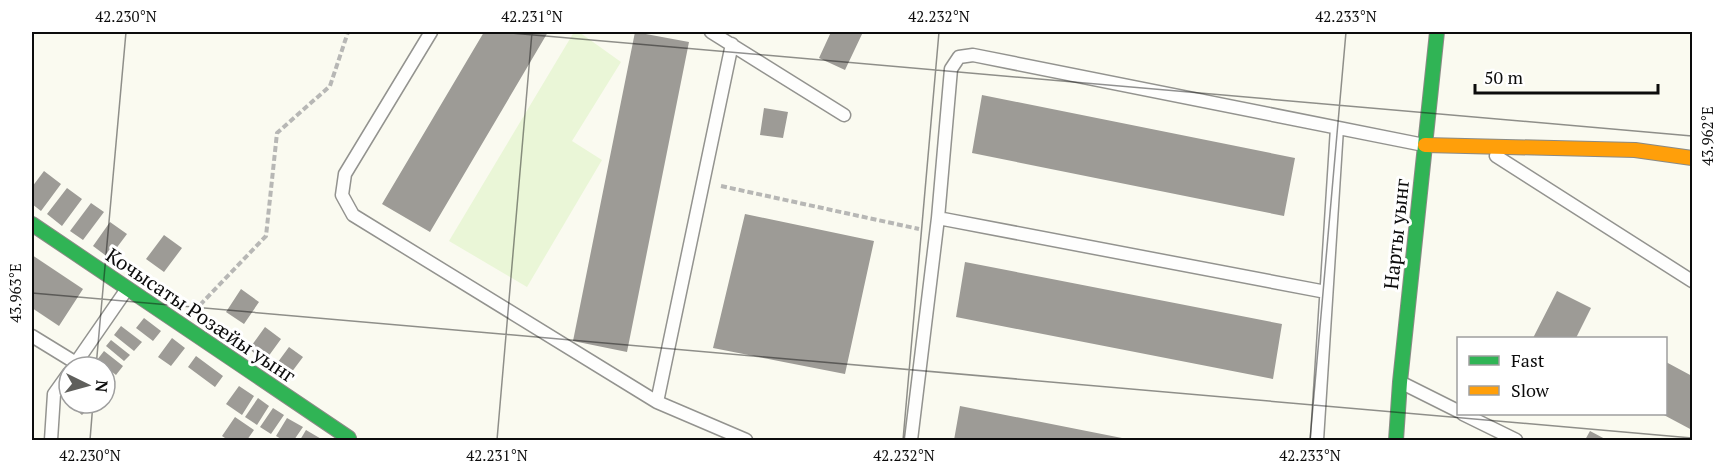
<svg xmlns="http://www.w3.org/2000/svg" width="1724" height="472" font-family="'PT Serif',serif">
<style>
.pitch{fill:#eaf6d7}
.building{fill:#9d9b96}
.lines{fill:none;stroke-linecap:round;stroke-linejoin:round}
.lane-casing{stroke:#93938f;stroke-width:15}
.fast-casing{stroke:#8a8a85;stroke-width:16}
.slow-casing{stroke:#8a8a85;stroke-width:16}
.path{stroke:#b7b7b5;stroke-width:4;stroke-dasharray:6 3;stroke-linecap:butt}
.lane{stroke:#fefefd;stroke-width:12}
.fast{stroke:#30b455;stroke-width:14}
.slow{stroke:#ff9f0a;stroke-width:14}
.ticks{fill:none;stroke:#0c0c0c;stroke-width:1.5;stroke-opacity:0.45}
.labels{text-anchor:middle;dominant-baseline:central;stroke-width:6;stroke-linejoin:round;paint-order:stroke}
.street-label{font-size:20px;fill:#0c0c0c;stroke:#fff}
.neatline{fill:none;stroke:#0c0c0c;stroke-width:2}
.ticks-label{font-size:15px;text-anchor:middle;fill:#0c0c0c}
</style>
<rect width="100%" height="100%" fill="#fafaf0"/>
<!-- pitch -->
<path class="pitch" d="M574,32H579L621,62L572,141L602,160L527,287L449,241Z"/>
<!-- building -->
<path class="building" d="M484,32H548L430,232L382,204Z
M635,32L689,42L627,352L573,341Z
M831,32H863L845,70L819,58Z
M982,95L1295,158L1284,216L972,153Z
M764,108L788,112L783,138L760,135Z
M44,171L61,184L41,211L32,204V187Z
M67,188L82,199L62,226L47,214Z
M91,203L104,212L83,240L70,231Z
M745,214L874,241L845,374L713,348Z
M110,222L127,234L109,258L93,246Z
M164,235L182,248L164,272L146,259Z
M32,255L83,289L59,326L32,308Z
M965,262L1282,324L1273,379L956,317Z
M241,289L259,302L244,324L226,312Z
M1557,291L1591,308L1576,338H1533Z
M144,318L161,331L153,341L136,328Z
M121,326L142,342L134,351L114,335Z
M265,327L281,339L265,361L249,349Z
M172,338L185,348L171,366L158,357Z
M111,340L130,355L124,361L106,346Z
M289,347L303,357L288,377L275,366Z
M104,351L123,366L116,375L97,360Z
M196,356L223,376L215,387L188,367Z
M1666,362L1692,376V430L1662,414H1666Z
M239,386L254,396L242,415L226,404Z
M258,398L269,406L257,425L245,417Z
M69,399V403H85L90,407L82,415L66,402Z
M960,406L1127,439V440H954Z
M273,408L284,415L271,434L260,427Z
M235,417L254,430L247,440H228L222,436Z
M287,418L303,427L294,440H283L276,436Z
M306,430L323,440H300Z
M1590,431L1607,440H1585Z"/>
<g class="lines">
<defs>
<path id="lane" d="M431,32L345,174L342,195L353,215L657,402L746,440
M711,32L844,115
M1496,156L1692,281
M938,218L1326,292
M32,336L76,363
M73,367L127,289
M1404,384L1458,411
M657,402L732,44
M1463,414L1516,440
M51,440L54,394L69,373
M911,440L938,218L951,69L959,57L973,55L1424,145
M1317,440L1337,128"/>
<path id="fast" d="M32,224L349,438
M1396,440L1400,382L1437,32"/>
<path id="slow" d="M1425,145L1635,150L1692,158"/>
</defs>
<!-- lane casing -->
<use href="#lane" class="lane-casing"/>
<!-- fast casing -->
<use href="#fast" class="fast-casing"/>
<!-- slow casing -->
<use href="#slow" class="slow-casing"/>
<!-- path -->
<path class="path" d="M721,186L919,229
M200,305L266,236L277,133L330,86L348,32"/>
<!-- lane -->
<use href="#lane" class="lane"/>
<!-- fast -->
<use href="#fast" class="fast"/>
<!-- slow -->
<use href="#slow" class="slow"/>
</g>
<!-- ticks -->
<path class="ticks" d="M500,32L1692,136M32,293L1692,438M96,367L126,32M90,440L93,403M497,440L532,32M903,440L939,32M1310,440L1346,32"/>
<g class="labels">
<!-- street labels -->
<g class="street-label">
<text transform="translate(1396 234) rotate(-84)">Нарты уынг</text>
<text transform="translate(201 315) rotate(34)">Кочысаты Розæйы уынг</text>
</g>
</g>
<!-- border -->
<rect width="1724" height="472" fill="none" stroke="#ffffff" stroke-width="66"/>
<!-- legend -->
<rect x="1457" y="337" width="210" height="78" fill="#ffffff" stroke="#9e9e9e" stroke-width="1.5"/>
<rect x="1469" y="356" width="30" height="9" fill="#30b455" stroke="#9e9e9e" stroke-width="1.5"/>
<text x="1511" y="367" font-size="18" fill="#0c0c0c">Fast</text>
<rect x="1469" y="386" width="30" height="9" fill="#ff9f0a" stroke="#9e9e9e" stroke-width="1.5"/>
<text x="1511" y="397" font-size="18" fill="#0c0c0c">Slow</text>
<!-- north arrow -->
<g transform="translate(87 385) rotate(95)"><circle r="28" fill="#ffffff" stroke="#9e9e9e" stroke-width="1.5"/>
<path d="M0-4.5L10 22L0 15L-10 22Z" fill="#5f5f5c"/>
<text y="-9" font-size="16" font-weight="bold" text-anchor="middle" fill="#0c0c0c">N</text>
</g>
<!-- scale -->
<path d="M1475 84v9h183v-9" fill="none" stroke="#0c0c0c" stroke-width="3"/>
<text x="1484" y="84" font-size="18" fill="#0c0c0c" stroke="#ffffff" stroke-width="4.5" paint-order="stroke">50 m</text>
<rect x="33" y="33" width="1658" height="406" class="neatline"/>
<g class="ticks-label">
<text x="126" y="22">42.230°N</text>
<text x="532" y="22">42.231°N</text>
<text x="939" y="22">42.232°N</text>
<text x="1346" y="22">42.233°N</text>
<text transform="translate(1708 136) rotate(-90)" y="5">43.962°E</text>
<text transform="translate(16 293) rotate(-90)" y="5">43.963°E</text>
<text x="90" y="461">42.230°N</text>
<text x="497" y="461">42.231°N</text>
<text x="904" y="461">42.232°N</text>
<text x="1310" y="461">42.233°N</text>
</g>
</svg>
